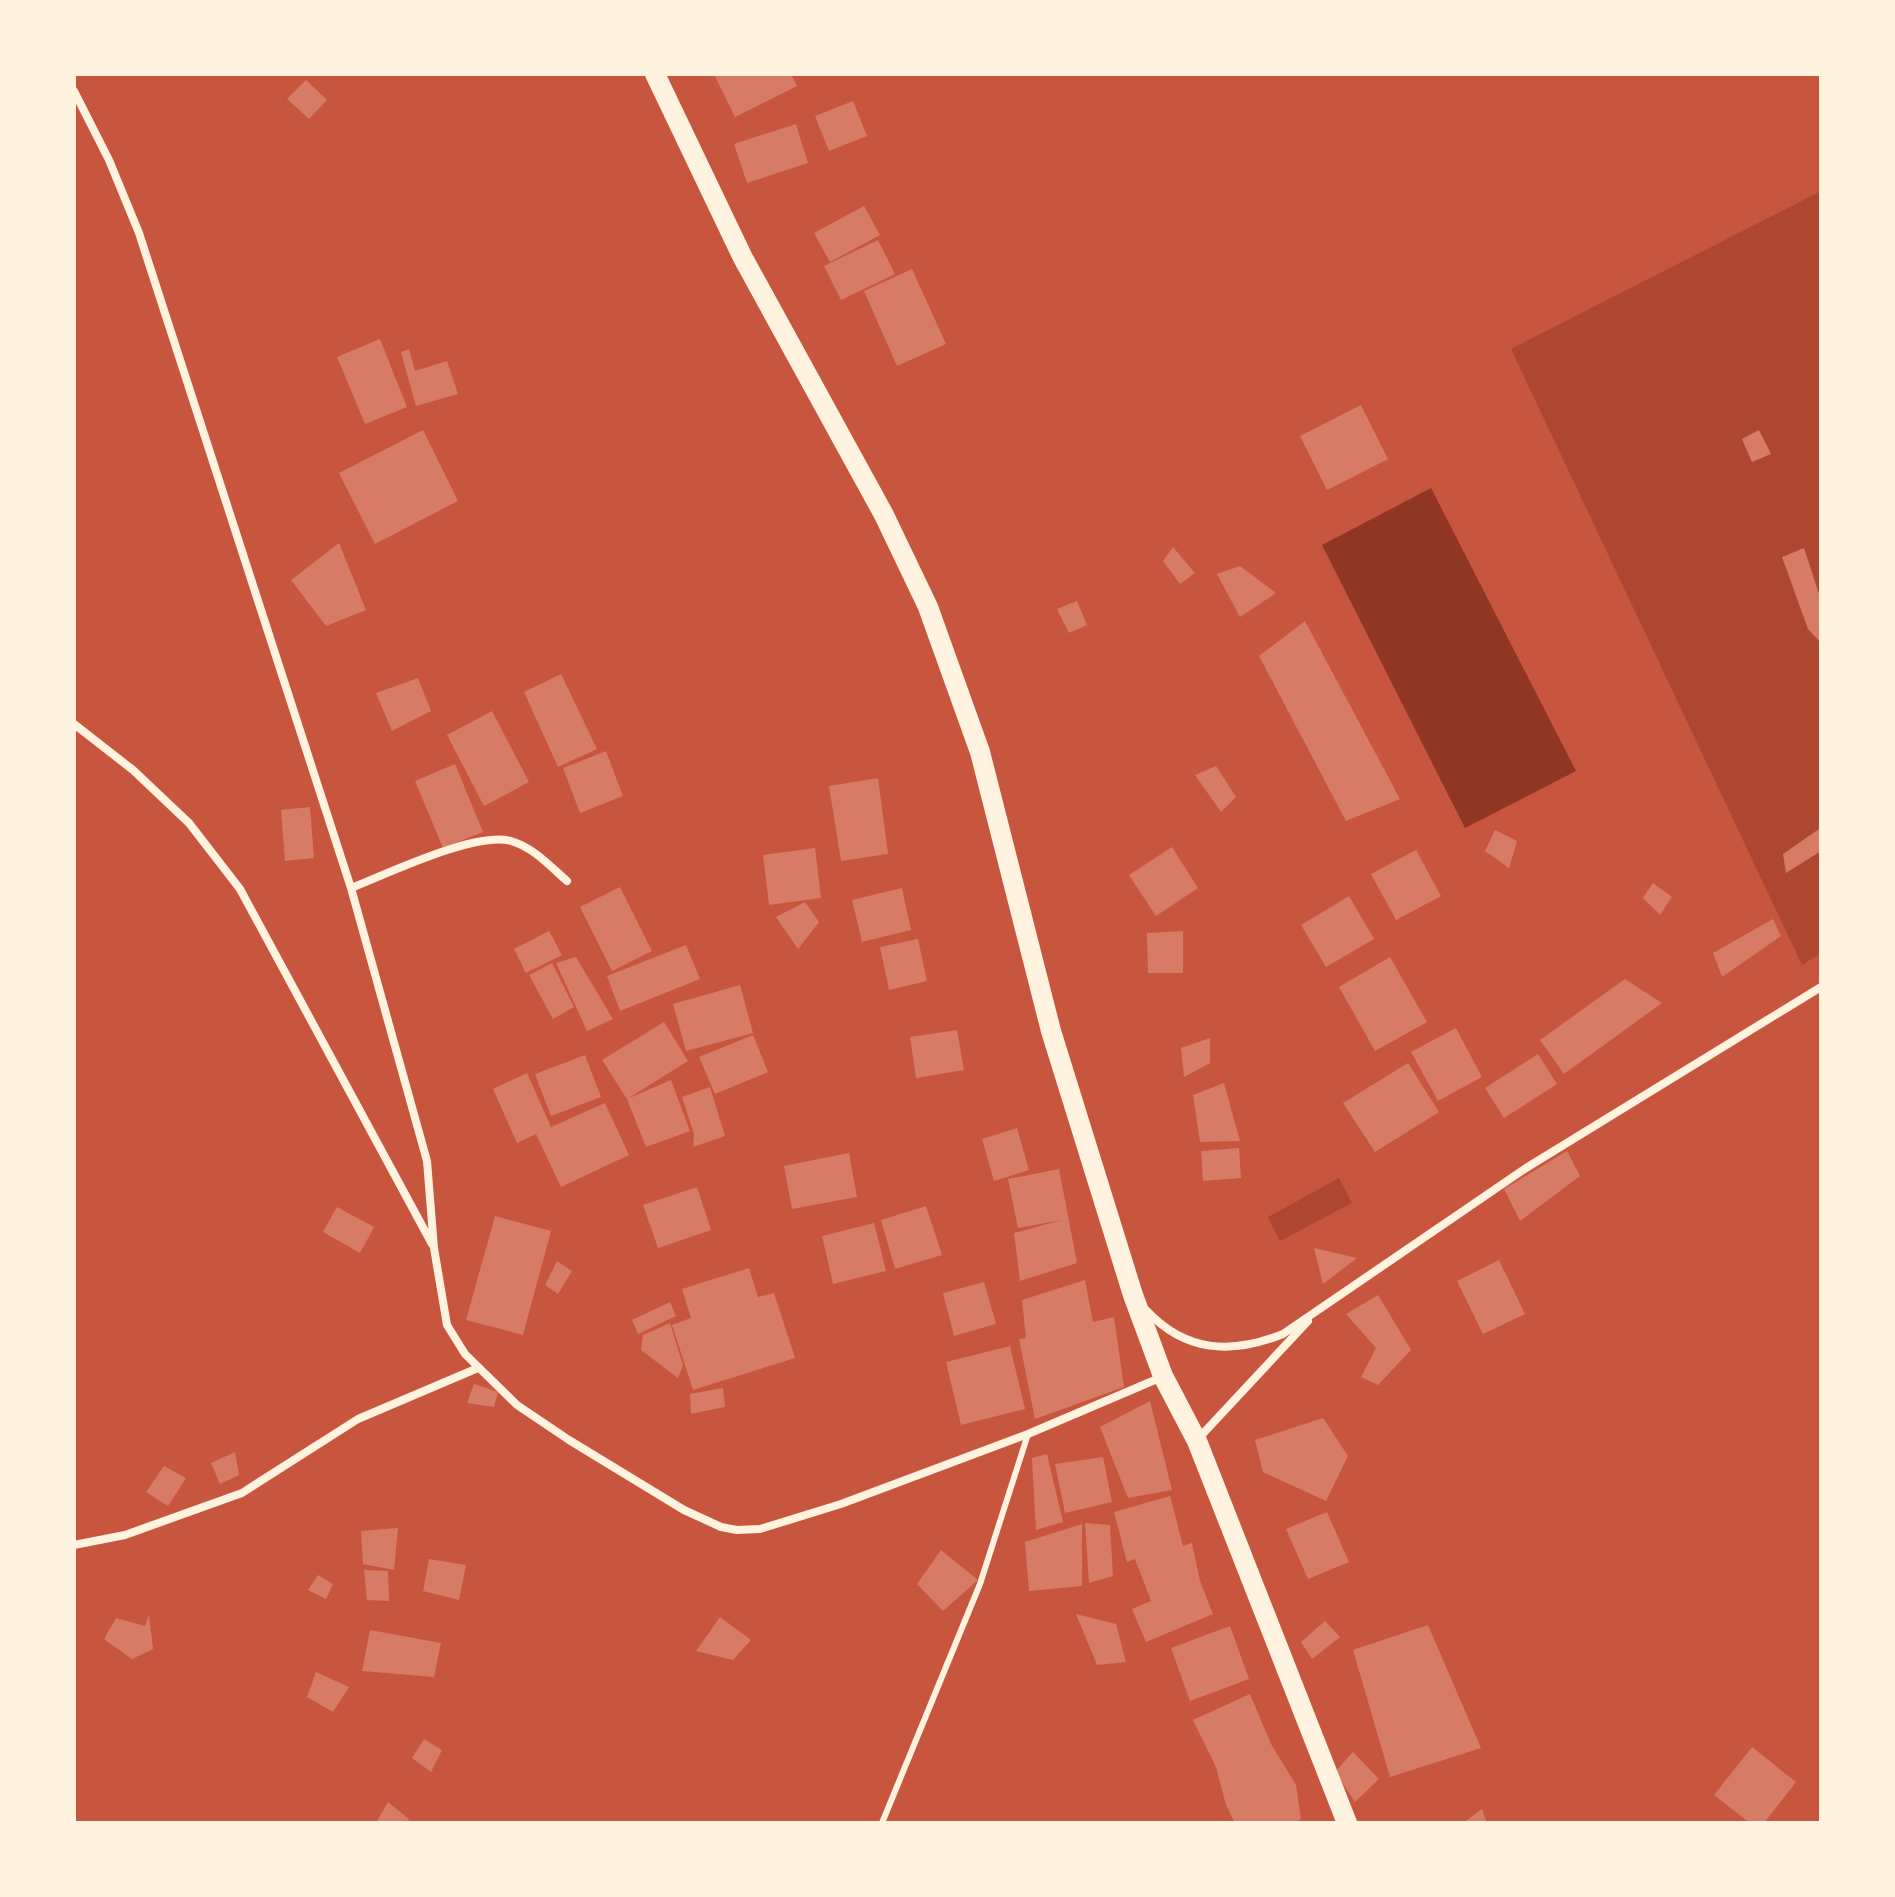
<svg xmlns="http://www.w3.org/2000/svg" width="1895" height="1897" font-family="'Source Sans 3',sans-serif">
<style>
.green{fill:#ae4732}
.water{fill:#8f3625}
.building{fill:#d67c66}
.lines{fill:none;stroke-linecap:round;stroke-linejoin:round}
.service{stroke:#fff3e0;stroke-width:6}
.minor{stroke:#fff3e0;stroke-width:8}
.primary{stroke:#fff3e0;stroke-width:20}
</style>
<rect width="100%" height="100%" fill="#c8553d"/>
<!-- green -->
<path class="green" d="M1821,191V953L1802,965L1511,349Z
M1339,1178L1352,1203L1280,1241L1268,1217Z"/>
<!-- water -->
<path class="water" d="M1431,488L1576,771L1465,828L1322,545Z"/>
<!-- building -->
<path class="building" d="M714,74H791L797,86L735,117Z
M306,80L327,100L309,119L287,99Z
M853,101L867,136L829,151L815,116Z
M796,124L808,163L747,183L734,144Z
M864,206L880,235L830,262L814,233Z
M878,240L895,274L841,300L824,266Z
M912,269L946,344L897,366L864,291Z
M380,339L407,407L365,424L337,357Z
M409,349L415,371L447,361L458,394L416,406L401,352Z
M1361,405L1388,459L1327,490L1300,436Z
M423,430L458,501L375,544L339,473Z
M1759,430L1771,454L1752,462L1742,439Z
M339,543L366,610L326,626L291,580Z
M1173,547L1195,573L1180,584L1163,561Z
M1804,548L1821,600V643L1808,629L1782,557Z
M1240,566L1276,593L1240,617L1217,574Z
M1077,601L1087,625L1069,633L1057,609Z
M1305,621L1400,799L1346,821L1259,656Z
M561,674L597,749L558,767L524,692Z
M418,678L431,711L392,731L376,693Z
M492,711L529,782L484,806L447,735Z
M606,751L623,796L580,813L563,768Z
M455,764L483,832L443,848L415,781Z
M1216,766L1236,797L1221,812L1195,775Z
M878,778L888,854L841,861L829,786Z
M310,807L314,858L285,861L281,810Z
M1819,829L1821,851L1786,873L1783,854Z
M1495,830L1517,841L1509,868L1485,851Z
M1172,847L1198,888L1156,916L1129,875Z
M815,848L821,898L769,905L763,855Z
M1416,850L1441,896L1396,920L1371,874Z
M1653,883L1672,897L1660,915L1643,898Z
M620,887L652,951L612,971L580,907Z
M902,888L911,930L862,942L852,900Z
M1349,896L1374,939L1326,967L1301,925Z
M805,902L819,922L798,949L776,917Z
M1773,919L1781,936L1722,977L1713,953Z
M549,931L562,955L526,973L514,949Z
M1183,931V973H1148L1147,933Z
M918,939L927,981L889,990L880,947Z
M686,945L700,979L620,1011L607,976Z
M576,957L613,1019L587,1031L556,963Z
M1390,957L1427,1022L1375,1051L1339,987Z
M552,963L574,1007L553,1019L529,975Z
M1625,979L1662,1003L1564,1074L1540,1040Z
M740,985L753,1033L686,1051L673,1004Z
M664,1022L688,1061L627,1099L671,1080L690,1131L646,1147L627,1099L602,1060Z
M1456,1028L1482,1077L1438,1101L1411,1052Z
M957,1030L964,1070L916,1078L910,1037Z
M753,1035L768,1072L715,1094L699,1057Z
M1210,1038V1063L1184,1077L1181,1048Z
M1538,1054L1557,1084L1504,1118L1485,1088Z
M585,1055L601,1097L551,1116L535,1074Z
M1408,1063L1439,1112L1375,1152L1343,1103Z
M527,1073L551,1127L605,1103L629,1155L561,1187L536,1134L517,1143L493,1089Z
M1224,1083L1240,1141L1200,1142L1193,1095Z
M710,1087L725,1136L693,1147L694,1134L682,1097Z
M1017,1128L1029,1170L994,1181L982,1139Z
M1239,1148L1241,1178L1203,1181L1201,1151Z
M1567,1151L1580,1176L1520,1221L1504,1189Z
M849,1153L857,1197L792,1209L784,1166Z
M1059,1169L1077,1263L1020,1281L1014,1233L1062,1220L1018,1228L1008,1179Z
M697,1187L711,1230L658,1248L643,1205Z
M926,1206L942,1255L895,1269L881,1220Z
M337,1207L374,1227L360,1253L323,1232Z
M495,1216L551,1231L523,1335L466,1320Z
M874,1223L886,1271L833,1284L822,1236Z
M1314,1248L1357,1258L1323,1284Z
M1499,1260L1525,1314L1483,1334L1457,1281Z
M557,1261L572,1271L558,1294L545,1285Z
M749,1268L758,1297L774,1293L795,1358L693,1390L672,1325L691,1318L682,1289Z
M1085,1280L1093,1322L1114,1317L1124,1387L1035,1419L1019,1339L1026,1338L1022,1300Z
M984,1282L996,1324L954,1336L943,1293Z
M1378,1295L1411,1350L1378,1385L1361,1377L1376,1348L1346,1314Z
M670,1302L676,1316L638,1334L632,1320Z
M670,1323L683,1365L678,1378L641,1350L643,1335Z
M1010,1346L1025,1409L961,1425L946,1362Z
M474,1384L498,1392L494,1407L467,1403Z
M723,1388L725,1407L691,1414L690,1394Z
M1150,1401L1172,1490L1128,1498L1100,1427Z
M1323,1418L1348,1456L1326,1501L1263,1472L1255,1440Z
M235,1452L239,1475L220,1484L211,1463Z
M1047,1454L1063,1522L1036,1530L1032,1458Z
M1103,1457L1112,1502L1065,1513L1055,1464Z
M164,1466L186,1478L168,1506L146,1492Z
M1170,1496L1183,1546L1192,1543L1200,1581L1213,1614L1146,1642L1132,1609L1151,1601L1135,1559L1127,1562L1114,1512Z
M1327,1512L1349,1562L1308,1579L1286,1529Z
M1085,1523L1110,1525L1113,1576L1089,1583Z
M1082,1524V1586L1029,1591L1025,1542Z
M398,1528L394,1570L363,1564L361,1531Z
M941,1550L978,1580L943,1611L917,1584Z
M429,1559L466,1565L459,1600L423,1591Z
M364,1570L388,1571L389,1601L367,1600Z
M318,1575L333,1584L326,1599L308,1590Z
M1076,1614L1116,1624L1126,1662L1097,1665Z
M149,1615L153,1649L132,1659L104,1639L116,1618L145,1626Z
M720,1617L751,1640L733,1660L696,1651Z
M1325,1621L1340,1637L1312,1659L1301,1642Z
M1428,1625L1481,1748L1390,1777L1353,1650Z
M1230,1626L1249,1679L1190,1701L1171,1648Z
M370,1630L441,1643L434,1677L362,1671Z
M316,1672L349,1687L333,1712L307,1697Z
M1250,1694L1271,1744L1296,1785L1301,1819L1292,1823H1235L1226,1805L1216,1767L1193,1720Z
M424,1739L442,1750L431,1772L412,1758Z
M1752,1747L1796,1782L1764,1823H1750L1714,1795Z
M1353,1752L1379,1779L1355,1802L1335,1772Z
M388,1802L409,1819L407,1823H376Z
M1482,1809L1487,1823H1463Z"/>
<g class="lines">
<!-- service -->
<path class="service" d="M882,1823L980,1584L1028,1434"/>
<!-- minor -->
<path class="minor" d="M74,91L109,160L139,233L351,888L427,1161L434,1248L447,1325L465,1354L517,1405L569,1440L684,1510L721,1527L737,1530L760,1529L841,1504L1028,1434L1162,1377
M74,724L133,770L189,823L240,889L432,1244
M351,888C387,874 476,831 511,841C533,847 551,867 567,881
M1146,1310C1185,1352 1231,1355 1283,1334L1526,1168L1821,987
M1197,1440L1308,1321
M74,1545L125,1535L242,1493L358,1419L478,1368"/>
<!-- primary -->
<path class="primary" d="M655,74L743,258L884,515L928,607L980,752L1051,1031L1133,1295L1163,1376L1197,1441L1347,1823"/>
</g>
<!-- border -->
<rect width="1895" height="1897" fill="none" stroke="#fff3e0" stroke-width="152"/>
</svg>
